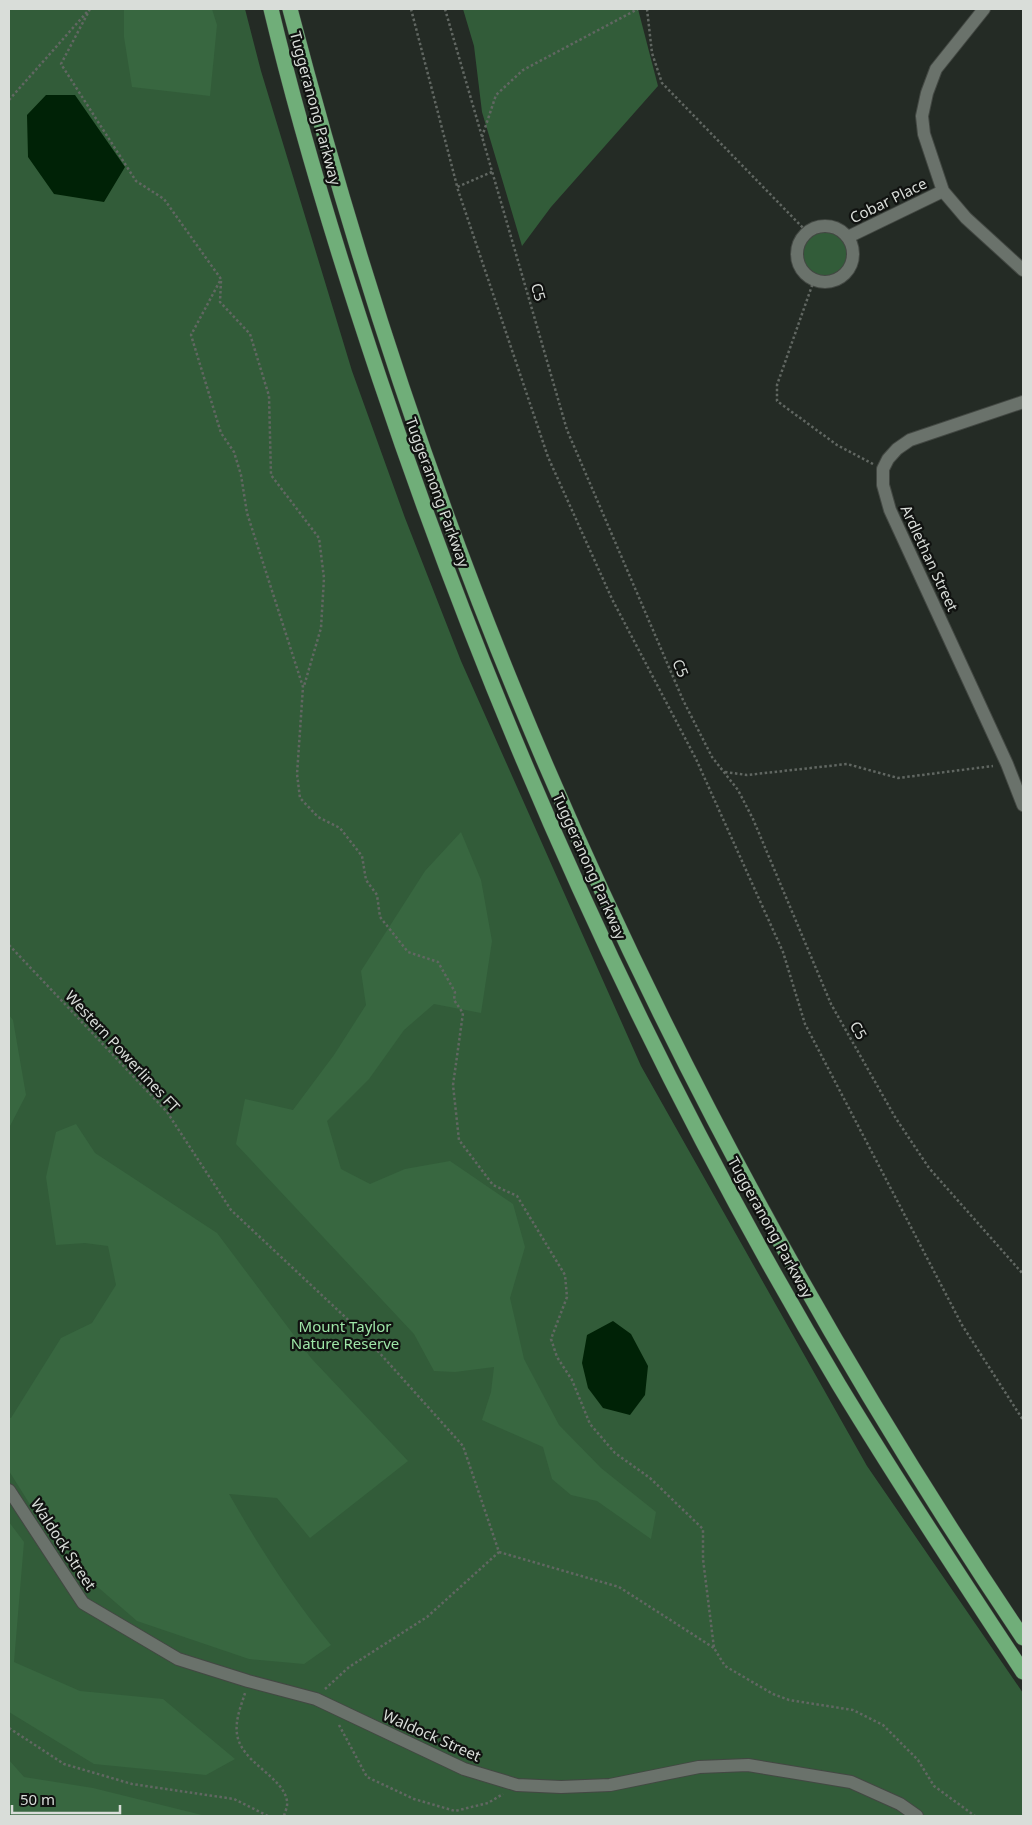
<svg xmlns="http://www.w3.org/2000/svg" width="1032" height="1825" font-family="'Noto Sans',sans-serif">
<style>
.green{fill:#325c39}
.forest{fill:#386740}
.water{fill:#002206}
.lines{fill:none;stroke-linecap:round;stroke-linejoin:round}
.minor-casing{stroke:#434843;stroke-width:14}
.motorway-casing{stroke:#434843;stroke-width:16}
.path{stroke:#616762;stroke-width:2.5;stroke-dasharray:2.5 2.5;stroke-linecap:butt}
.minor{stroke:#6a726b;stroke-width:12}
.motorway{stroke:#70ae79;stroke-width:15}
.labels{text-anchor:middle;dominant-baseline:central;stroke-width:4.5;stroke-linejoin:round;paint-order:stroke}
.street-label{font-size:15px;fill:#d9ddd9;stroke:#101210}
.park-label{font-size:15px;fill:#9ee6a7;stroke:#101210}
</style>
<rect width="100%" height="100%" fill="#242b25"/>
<!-- green -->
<path class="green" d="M9,9H245L261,71L352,371L405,518L461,661L641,1066L867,1466L1023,1693V1816H9Z
M463,9H638L658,86L551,207L522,246L482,112L474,46Z
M802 254a23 23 0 1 1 46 0a23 23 0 1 1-46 0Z"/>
<!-- forest -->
<path class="forest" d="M124,9H212L217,25L210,96L132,87L124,37Z
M461,832L481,880L492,941L481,1013L434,1004L404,1030L369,1079L327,1121L341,1169L370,1184L405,1169L450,1161L513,1204L525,1247L510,1298L524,1359L559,1425L601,1468L656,1512L651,1539L597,1501L571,1495L552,1479L543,1447L482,1420L491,1392L494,1367L455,1372L434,1371L414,1334L236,1144L245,1099L293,1110L334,1055L366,1005L361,971L425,871Z
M9,1015L13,1020L26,1095L9,1128Z
M76,1124L95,1153L217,1233L311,1358L408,1461L310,1538L277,1498L229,1494C259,1547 292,1598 331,1645L304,1664L249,1659L137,1621L63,1557L9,1471V1418H11L61,1338L92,1323L116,1285L108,1246L85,1243L56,1245L46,1177L56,1132Z
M9,1522L24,1542L14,1662L80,1691L163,1699L235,1759L206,1775L94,1764L9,1712Z
M9,1760L24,1777L93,1788L206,1816H9Z"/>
<!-- water -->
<path class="water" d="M46,95H75L125,167L104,202L54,194L28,157L27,115Z
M613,1321L631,1334L648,1366L645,1395L630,1415L603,1408L588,1388L582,1363L587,1335Z"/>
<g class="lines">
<defs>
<path id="minor" d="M984,9L936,69L927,93L922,116L924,134L943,191L966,218L1023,270
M797 254a28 28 0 1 1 56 0a28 28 0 1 1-56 0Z
M848,237L943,191
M1023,402L910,440L897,449L888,459L883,469V485L890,510L1007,764L1023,805
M9,1490L83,1603L178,1659L248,1681L316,1699L464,1769L517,1785L561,1787L610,1785L699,1767L748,1765L851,1782L900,1804L917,1816"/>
<path id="motorway" d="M271,9C301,134 339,258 380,380C497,729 650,1069 839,1385C898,1482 960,1577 1023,1672
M290,9C351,242 424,471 516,694C652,1025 823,1341 1023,1638"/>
</defs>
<!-- minor casing -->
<use href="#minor" class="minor-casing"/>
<!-- motorway casing -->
<use href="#motorway" class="motorway-casing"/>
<!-- path -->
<path class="path" d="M90,9L61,64L136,181L164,199L221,279L191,335L221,433L234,452L241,475L247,513L303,687L297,774L300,798L318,817L340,828L362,856L366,880L377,895L380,917L408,952L438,962L455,992L454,1000L463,1013L453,1085L459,1140L493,1185L517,1196L565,1275L567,1297L551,1339L557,1357L572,1380L590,1424L615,1453L650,1478L703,1529V1559L714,1648L725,1666L773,1694L789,1700L853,1710L883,1725L918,1760L934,1786L975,1816
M411,9L457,186
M445,9L567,430L683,700L712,757L738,790L753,819L831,1004L895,1117L929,1168L1023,1274
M647,9L652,53L662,83L807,232
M9,100L87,12
M482,137L496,95L523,70L638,9
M492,172L457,187L548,457L612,599L696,759L783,952L805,1024L962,1325L1023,1420
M814,280L777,385V401L837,445L873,464
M221,281L220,302L250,334L269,396L271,475L319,538L324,578L321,628L304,686
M725,772L747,775L847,764L898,778L993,766
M9,945L167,1112L231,1210L359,1330L463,1446L499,1552
M499,1552L619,1587L714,1648
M325,1689L349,1667L427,1617L499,1552
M245,1693C241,1706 235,1720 237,1734C241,1763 283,1776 287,1801C288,1806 285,1812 284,1816
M339,1725L367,1777L414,1799L455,1811L488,1803L503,1794
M9,1728L64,1764L132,1784L234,1799L268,1816"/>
<!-- minor -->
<use href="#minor" class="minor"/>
<!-- motorway -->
<use href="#motorway" class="motorway"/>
</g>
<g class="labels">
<!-- street labels -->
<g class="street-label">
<text transform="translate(316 108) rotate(75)">Tuggeranong Parkway</text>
<text transform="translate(888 200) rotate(-26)">Cobar Place</text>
<text transform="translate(539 292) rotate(74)">C5</text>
<text transform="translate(438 492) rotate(70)">Tuggeranong Parkway</text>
<text transform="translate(930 558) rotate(65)">Ardlethan Street</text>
<text transform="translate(681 668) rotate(67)">C5</text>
<text transform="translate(590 866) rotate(66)">Tuggeranong Parkway</text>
<text transform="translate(859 1030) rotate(60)">C5</text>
<text transform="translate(123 1051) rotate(47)">Western Powerlines FT</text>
<text transform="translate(771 1227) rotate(61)">Tuggeranong Parkway</text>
<text transform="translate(64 1544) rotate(57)">Waldock Street</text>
<text transform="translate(432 1735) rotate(24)">Waldock Street</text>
</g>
<!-- park labels -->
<g class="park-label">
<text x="345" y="1326">Mount Taylor<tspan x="345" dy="17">Nature Reserve</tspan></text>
</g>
</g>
<!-- border -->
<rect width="1032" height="1825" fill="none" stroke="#d9ddd9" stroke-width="20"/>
<!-- scale -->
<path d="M12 1805v8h108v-8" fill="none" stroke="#d9ddd9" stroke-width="2.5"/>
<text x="20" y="1805" font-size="15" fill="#d9ddd9" stroke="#101210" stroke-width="4" paint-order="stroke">50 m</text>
</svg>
